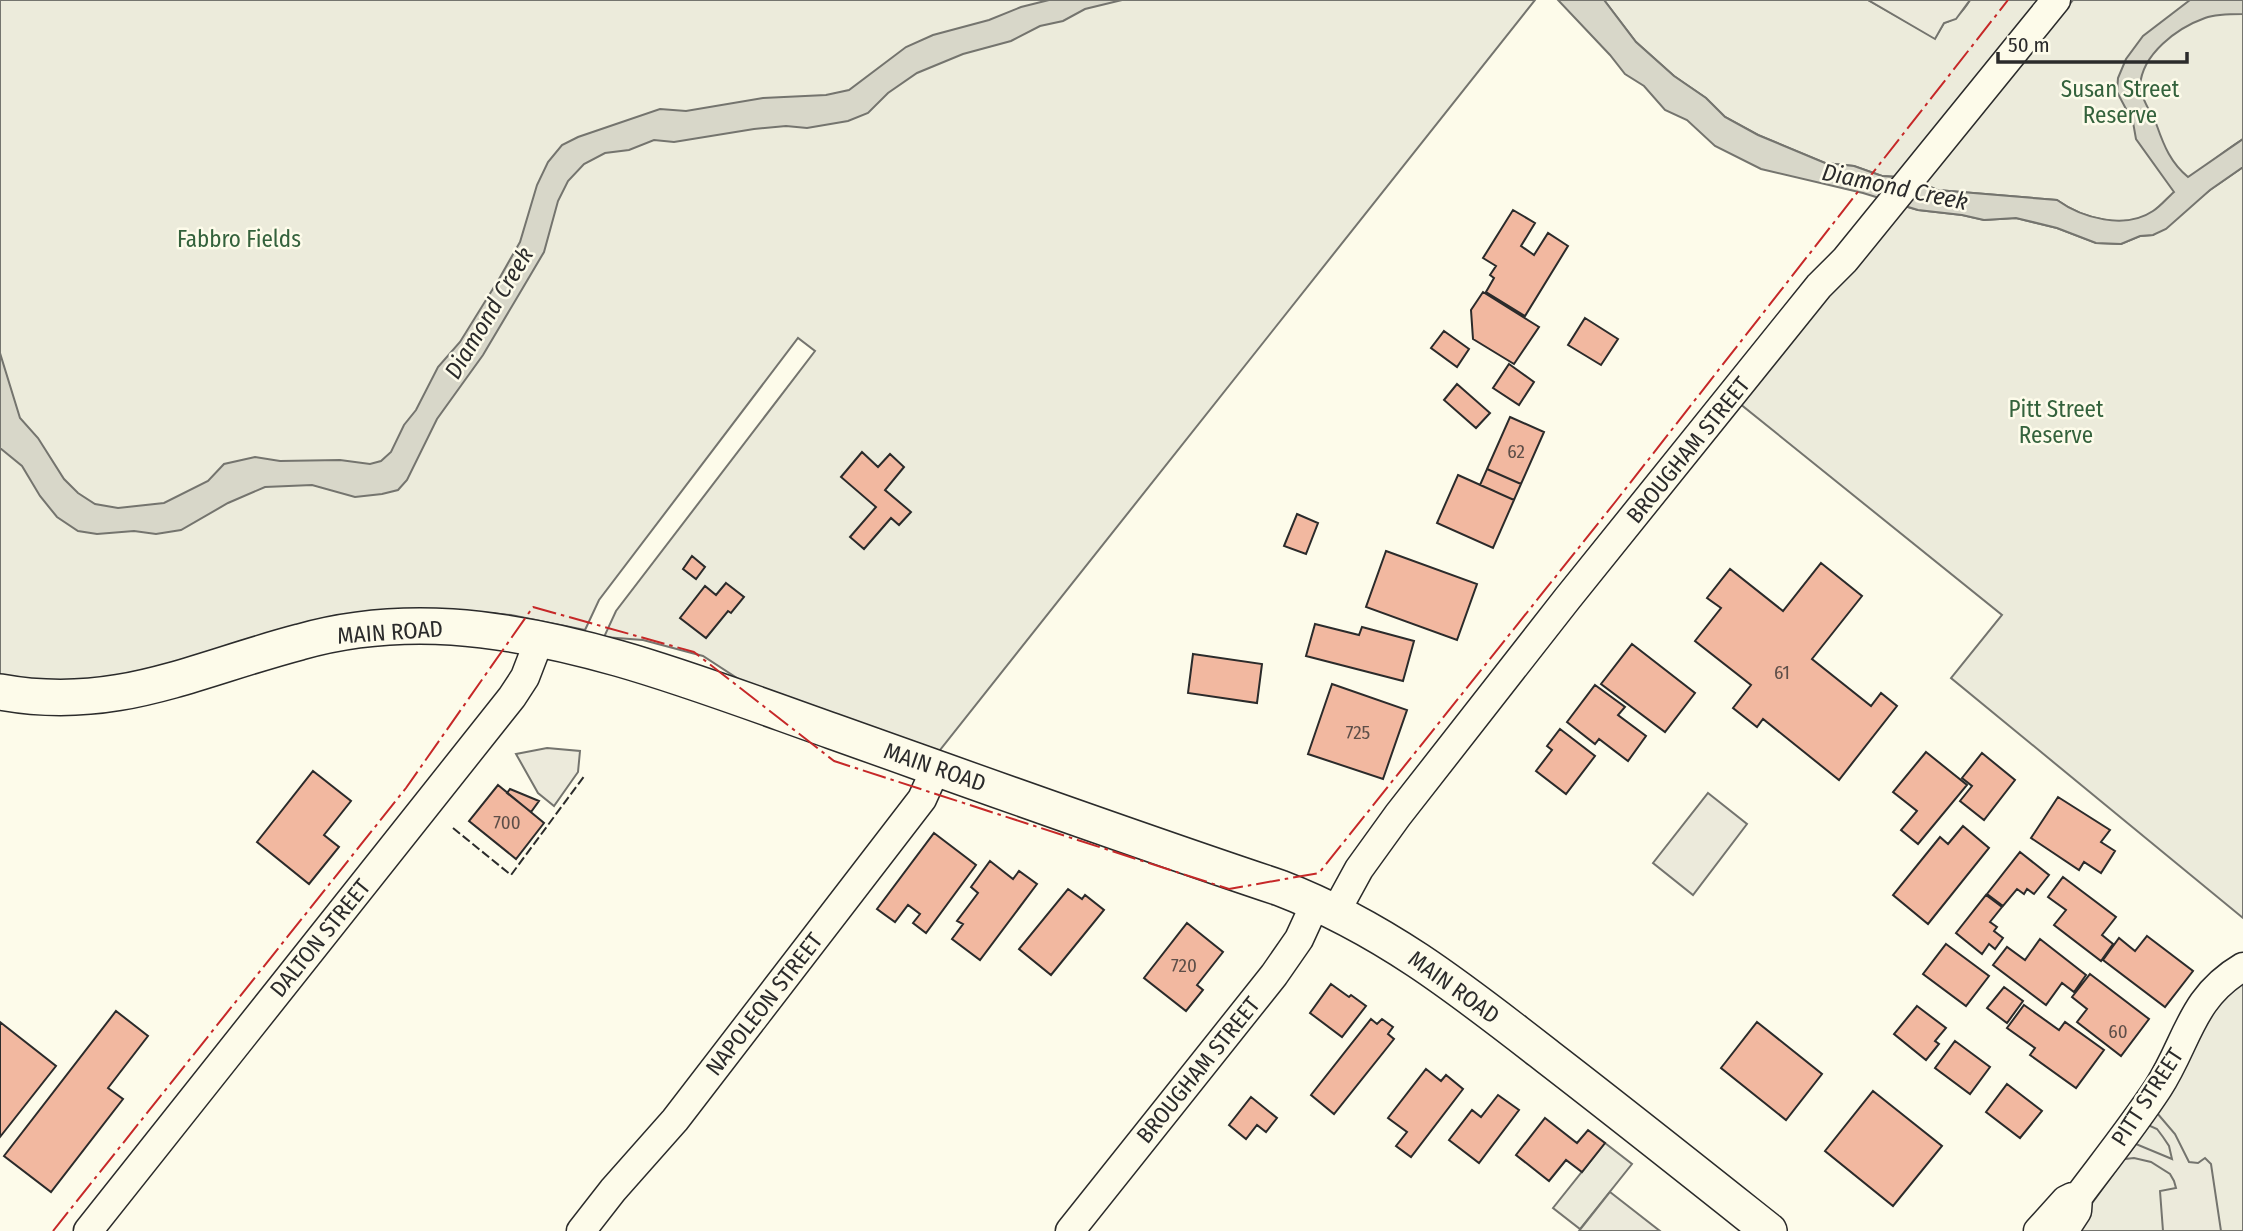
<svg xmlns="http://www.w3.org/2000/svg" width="2243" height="1231" font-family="'Fira Sans Condensed',sans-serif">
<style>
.green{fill:#ecebdb;stroke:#74746e;stroke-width:2}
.parking{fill:#eceadb;stroke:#74746e;stroke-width:2}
.water{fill:#d8d7c9;stroke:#74746e;stroke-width:2}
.building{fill:#f2b8a0;stroke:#2b2b2b;stroke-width:2}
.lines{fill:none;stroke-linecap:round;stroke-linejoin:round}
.minor-casing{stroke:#2b2b2b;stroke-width:31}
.major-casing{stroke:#2b2b2b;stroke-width:38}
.minor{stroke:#fdfbea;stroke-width:28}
.major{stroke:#fdfbea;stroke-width:35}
.fence{stroke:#2b2b2b;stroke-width:2;stroke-dasharray:9 3.5;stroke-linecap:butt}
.power{stroke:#c62828;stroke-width:2;stroke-dasharray:24 5 3.5 5;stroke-linecap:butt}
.labels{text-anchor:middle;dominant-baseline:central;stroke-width:5;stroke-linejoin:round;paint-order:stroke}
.number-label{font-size:19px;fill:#5d4e48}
.park-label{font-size:23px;fill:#34623c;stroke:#fdfbea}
.street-label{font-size:23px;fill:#2b2b2b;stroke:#fdfbea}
.water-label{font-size:24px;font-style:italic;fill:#2b2b2b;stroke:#fdfbea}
</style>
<rect width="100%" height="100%" fill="#fdfbea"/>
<!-- green -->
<path class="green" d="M0,0H1535L936,755L757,691L703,656L643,640L604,637L616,611L815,351L798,338L599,600L585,630L511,615L447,609L233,647L86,685L0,677Z
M1604,0H1868L1935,38L1944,23C1956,20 1964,10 1970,0H2040L1986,64L1901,177L1882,176L1854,166L1825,163L1758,135L1725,117L1706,98L1674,76L1636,42Z
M2073,0H2243V139C2218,155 2196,174 2174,193C2167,198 2161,206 2154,211C2126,231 2082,218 2057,200L1937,190L1918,181Z
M2243,167V918L1951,678L2002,615L1739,403L1904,206L1918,210L1962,215L1984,220L2016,218L2057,228L2096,243L2121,244L2140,236L2153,235L2210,190Z
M2241,985H2243V1231H2072L2152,1120L2200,1030L2222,997Z
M1605,1143L1632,1164L1580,1229L1553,1208Z"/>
<!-- parking -->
<path class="parking" d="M1868,0H1970L1956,19L1944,23L1935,39Z
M547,748L580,751L578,772L554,806L538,793L516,754Z
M1708,793L1747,824L1693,895L1653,863Z
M2157,1113L2175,1134L2189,1162L2198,1163L2205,1158L2211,1164L2221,1231H2163L2160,1191L2176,1188L2174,1181L2170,1174L2151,1162L2134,1158L2125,1159L2136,1144L2172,1159L2169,1146L2163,1137L2157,1129L2148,1125Z
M1610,1192L1660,1231H1579Z"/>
<!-- water -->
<path class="water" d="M1049,0H1122L1085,9L1063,21L1040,26L1011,41L963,54L917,73L888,93L868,113L848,121L807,128L786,126L754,129L674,142L654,140L629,150L605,153L584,164L568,181L558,201L544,252L521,291L483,355L437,419L407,480L398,490L382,494L355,497L312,485L265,487L228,503L181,530L156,534L134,531L97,534L78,531L57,517L40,496L22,466L0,448V353L20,418L38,438L64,479L78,493L95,504L118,508L164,503L208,481L224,464L255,457L280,461L340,460L370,464L381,461L391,452L404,425L416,410L438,367L460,342L499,279L520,242L537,185L548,162L562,145L578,137L660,109L686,111L763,98L826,95L849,90L906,47L933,35L989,20L1021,7Z
M1558,0H1604L1636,42L1674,76L1706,98L1725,117L1758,135L1825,163L1854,166L1882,176L1910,178L1937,190L2057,200C2082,218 2125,230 2153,211C2161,206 2167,198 2174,192L2136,139L2133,122L2117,92L2118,78L2126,59L2143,36L2190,0H2243V14C2232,14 2216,14 2205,18C2177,28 2142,54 2140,86C2140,97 2153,116 2157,126C2164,146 2171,163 2188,177L2243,139V167L2210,190L2166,229L2153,235L2140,236L2121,244L2096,243L2057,228L2016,218L1984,220L1962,215L1918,210L1863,193L1761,169L1715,146L1687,120L1665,110L1644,86L1625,74L1610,55Z"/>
<!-- building -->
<path class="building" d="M1513,210L1535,223L1521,246L1534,255L1548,233L1568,246L1525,316L1486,292L1494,278L1490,275L1496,266L1483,258Z
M1483,292L1539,327L1514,364L1473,339L1471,310Z
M1585,318L1618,339L1601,365L1568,345Z
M1444,331L1469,349L1457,367L1431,348Z
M1509,364L1534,382L1519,405L1493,388Z
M1457,384L1490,413L1476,428L1444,400Z
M1510,417L1544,432L1521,484L1487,469Z
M862,452L878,467L890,454L904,467L885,490L911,512L899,525L891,518L864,549L850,537L876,507L841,477Z
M1487,469L1521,484L1514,500L1480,485Z
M1458,475L1514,500L1493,548L1437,523Z
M1297,514L1318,523L1306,554L1284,546Z
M1386,551L1477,584L1457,640L1366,607Z
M692,556L705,567L696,579L683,569Z
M1821,563L1862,596L1812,659L1871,706L1881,693L1897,706L1839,780L1763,719L1757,727L1733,708L1751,685L1695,641L1721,608L1707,598L1730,569L1783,611Z
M726,583L744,597L731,613L728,611L706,638L680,618L705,586L716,595Z
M1315,624L1359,635L1362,627L1414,641L1403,681L1306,656Z
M1632,644L1695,693L1665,732L1601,684Z
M1193,654L1262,664L1257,703L1188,693Z
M1332,684L1407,710L1383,779L1308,754Z
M1595,685L1625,707L1618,715L1646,736L1628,761L1599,739L1595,744L1567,722Z
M1560,729L1595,756L1566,794L1536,771L1552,750L1547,746Z
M1926,752L1967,785L1918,844L1901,830L1917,811L1893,792Z
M1982,753L2015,780L1984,820L1960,801L1972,786L1962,778Z
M313,771L351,801L324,835L339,847L309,884L257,842Z
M498,785L544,823L516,859L469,821Z
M510,789L539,801L531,812L507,793Z
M2058,797L2110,830L2101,842L2115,851L2101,873L2084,862L2079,870L2031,838Z
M1963,826L1989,848L1928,924L1893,895L1940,837L1948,844Z
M934,833L976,865L926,933L913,923L920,914L908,905L895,922L877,909Z
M2020,852L2049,875L2034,894L2027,889L2024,894L2017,889L2003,906L1987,894Z
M990,861L1013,879L1019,871L1037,884L980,960L952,939L963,924L957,921L978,893L971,887Z
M2063,877L2116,917L2102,935L2113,944L2101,961L2054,925L2066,910L2048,897Z
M1068,889L1082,899L1085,895L1104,910L1051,975L1019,949Z
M1986,895L2002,907L1990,922L1997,927L1994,931L2003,938L1995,949L1989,944L1982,954L1956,933Z
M1187,923L1223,952L1197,985L1203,990L1186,1011L1144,978Z
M2147,936L2193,971L2165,1007L2103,960L2119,938L2135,951Z
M2040,939L2086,975L2074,992L2062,983L2046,1005L1993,965L2007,947L2025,960Z
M1946,944L1989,976L1966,1006L1923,974Z
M2090,974L2149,1019L2121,1056L2077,1022L2087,1009L2072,997Z
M1331,984L1349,997L1351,995L1366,1006L1342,1037L1310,1013Z
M2004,987L2023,1001L2007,1023L1987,1008Z
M2024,1005L2059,1030L2065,1022L2104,1050L2076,1088L2030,1055L2035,1048L2007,1028Z
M1917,1006L1946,1028L1935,1041L1939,1044L1926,1060L1894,1034Z
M116,1011L148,1036L108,1088L123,1099L51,1192L4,1156Z
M1371,1019L1377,1024L1382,1019L1393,1027L1388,1034L1394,1039L1334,1114L1311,1095Z
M0,1022L56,1066L0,1137Z
M1757,1022L1822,1074L1786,1120L1721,1068Z
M1955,1041L1990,1067L1970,1094L1935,1068Z
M1426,1069L1441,1081L1446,1075L1463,1089L1411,1157L1396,1146L1407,1132L1388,1118Z
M2007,1084L2042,1111L2020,1138L1986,1112Z
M1873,1091L1942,1146L1893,1206L1825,1151Z
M1498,1095L1519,1110L1479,1163L1449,1140L1472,1110L1481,1117Z
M1251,1097L1277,1118L1266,1132L1257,1125L1246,1139L1229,1125Z
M1545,1118L1577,1143L1588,1130L1605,1143L1582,1172L1566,1160L1549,1181L1516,1155Z"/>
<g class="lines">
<defs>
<path id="minor" d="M1336,911L1359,869L1398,815L1567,599L1819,286L1845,260L2056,0
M88,1231L512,697L525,677L540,638
M581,1231L613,1190L675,1120L922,799L936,768
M1070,1231L1274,975L1299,939L1316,902
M2038,1231L2066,1200L2072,1197
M2064,1231L2077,1211L2078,1197C2105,1161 2133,1126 2158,1088C2188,1042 2190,998 2243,967"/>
<path id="major" d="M0,692C115,713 193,670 300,642C349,628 402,624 452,627C582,636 710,688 832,731C981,784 1130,838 1280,888C1384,928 1462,990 1548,1057C1622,1114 1696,1173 1769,1231"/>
</defs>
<!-- minor casing -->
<use href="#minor" class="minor-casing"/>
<!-- major casing -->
<use href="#major" class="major-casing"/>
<!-- minor -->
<use href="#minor" class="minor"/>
<!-- major -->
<use href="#major" class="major"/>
<!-- fence -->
<path class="fence" d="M453,828L511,875L585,775"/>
<!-- power -->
<path class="power" d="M53,1231L406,788L533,607L694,652L834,761L1229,889L1319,873L1616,501L2008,0"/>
</g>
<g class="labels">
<!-- number labels -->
<g class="number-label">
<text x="1516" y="451">62</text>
<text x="1782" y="672">61</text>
<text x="1358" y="732">725</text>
<text x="507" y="822">700</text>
<text x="1184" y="965">720</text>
<text x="2118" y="1031">60</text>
</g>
<!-- park labels -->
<g class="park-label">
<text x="2120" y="89">Susan Street<tspan x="2120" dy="26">Reserve</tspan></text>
<text x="239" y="239">Fabbro Fields</text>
<text x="2056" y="409">Pitt Street<tspan x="2056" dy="26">Reserve</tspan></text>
</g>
<!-- street labels -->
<g class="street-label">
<text transform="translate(1688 450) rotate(-51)">BROUGHAM STREET</text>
<text transform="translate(390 632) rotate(-4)">MAIN ROAD</text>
<text transform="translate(935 767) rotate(19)">MAIN ROAD</text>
<text transform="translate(320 938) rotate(-51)">DALTON STREET</text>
<text transform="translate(1454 987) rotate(36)">MAIN ROAD</text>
<text transform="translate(764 1004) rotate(-52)">NAPOLEON STREET</text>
<text transform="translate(1198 1070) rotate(-51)">BROUGHAM STREET</text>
<text transform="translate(2147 1097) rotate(-57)">PITT STREET</text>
</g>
<!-- water labels -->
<g class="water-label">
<text transform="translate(1895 187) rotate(12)">Diamond Creek</text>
<text transform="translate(489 313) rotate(-59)">Diamond Creek</text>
</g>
</g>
<!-- scale -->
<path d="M1998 52v10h189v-10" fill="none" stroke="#2b2b2b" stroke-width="3.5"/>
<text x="2008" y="52" font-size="21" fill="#2b2b2b" stroke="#fdfbea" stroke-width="5" paint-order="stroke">50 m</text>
</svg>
